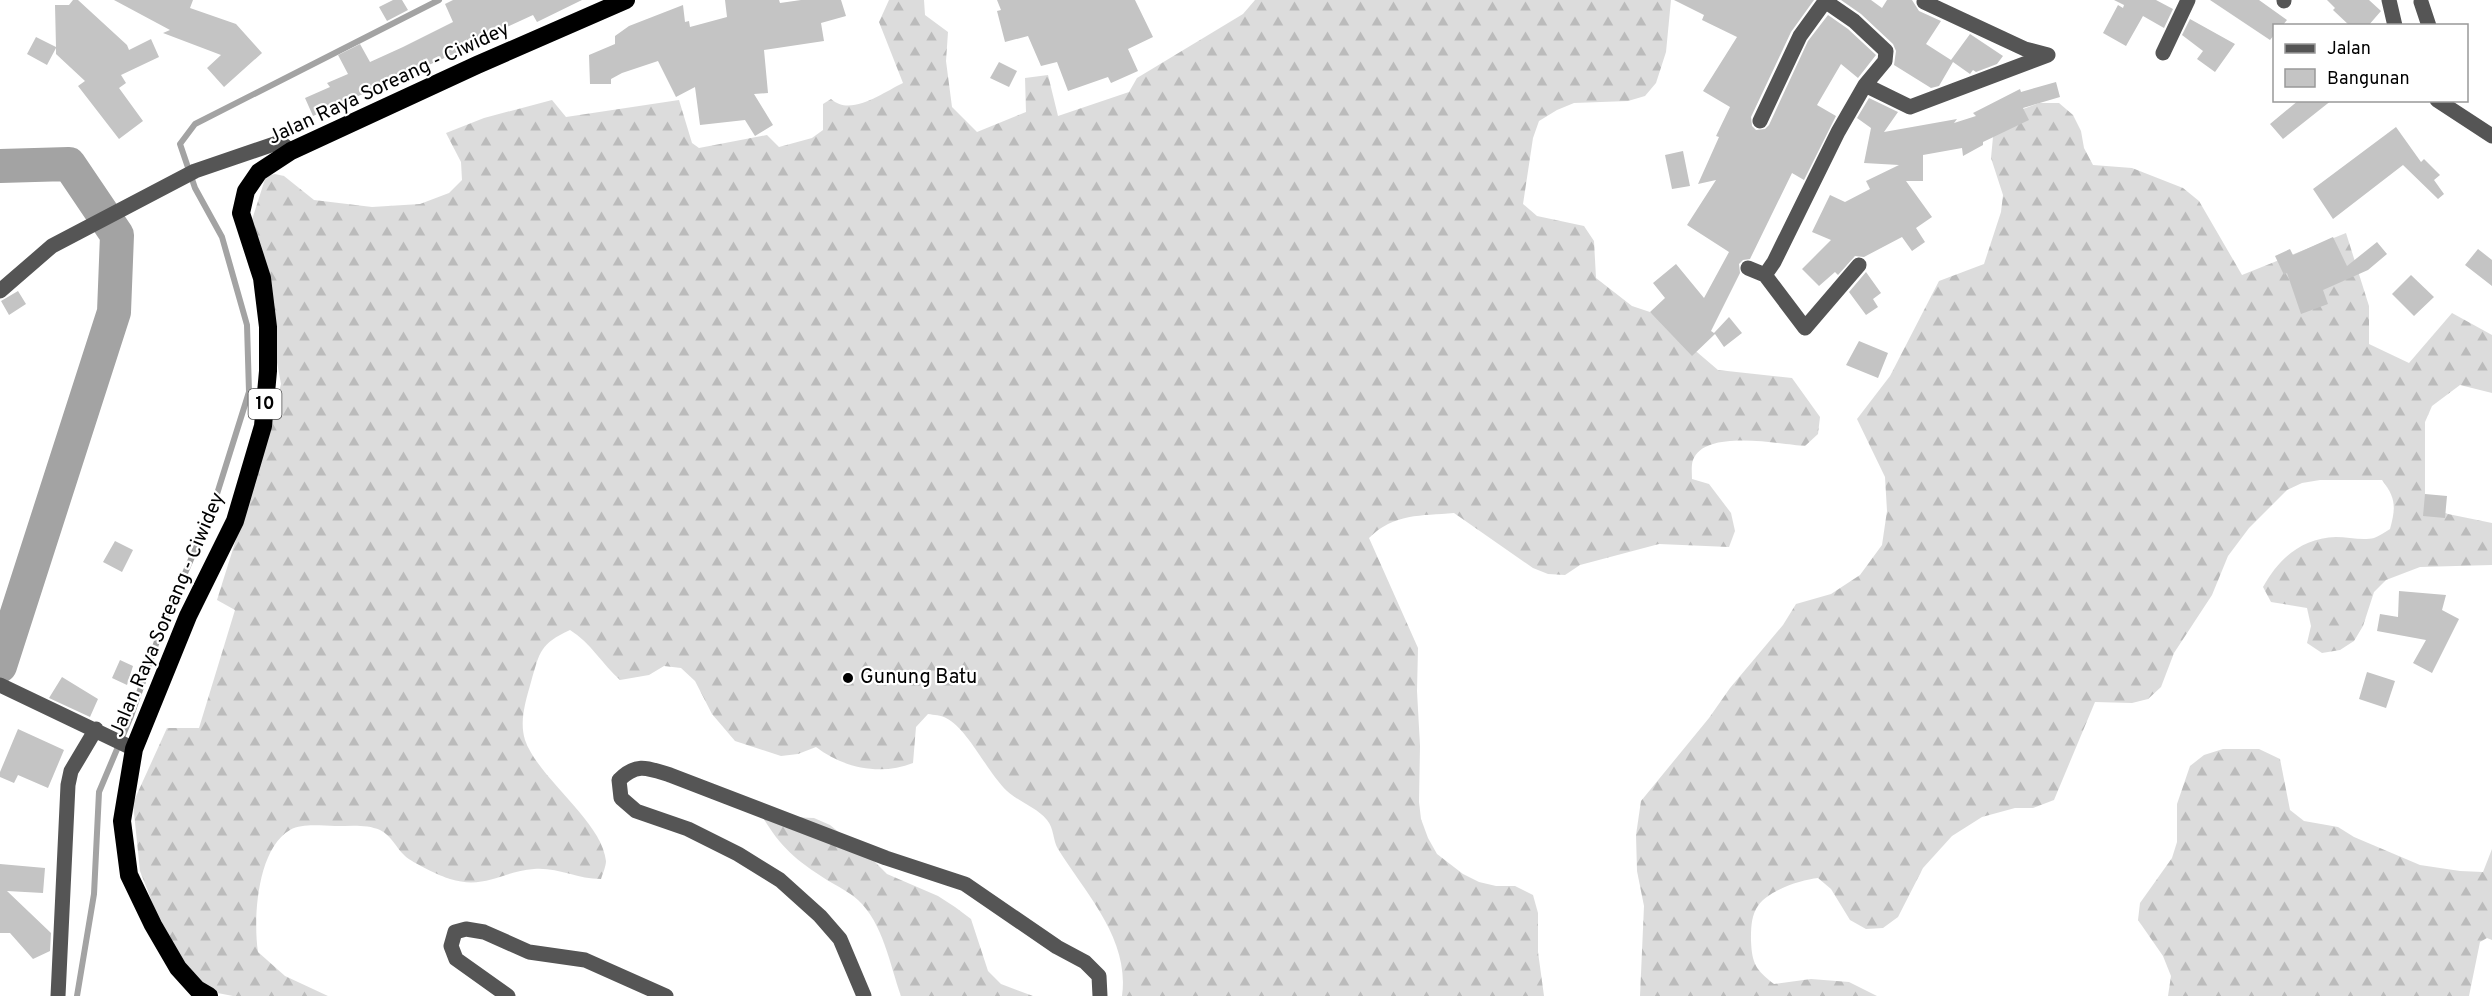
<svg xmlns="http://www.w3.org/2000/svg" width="2492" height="996" font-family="Overpass,sans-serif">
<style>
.forest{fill:url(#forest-firs)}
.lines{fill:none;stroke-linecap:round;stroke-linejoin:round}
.stream{stroke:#a3a3a3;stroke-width:6}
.river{stroke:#a3a3a3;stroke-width:34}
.building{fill:#c4c4c4}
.minor{stroke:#555;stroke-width:15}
.highway{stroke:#000;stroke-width:18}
.poi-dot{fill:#000;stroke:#fff;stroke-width:2}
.labels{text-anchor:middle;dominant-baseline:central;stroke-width:4.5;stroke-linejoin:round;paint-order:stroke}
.shield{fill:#fff;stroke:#4c4c4c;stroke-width:1.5}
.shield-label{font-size:18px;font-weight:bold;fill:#000}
.street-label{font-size:20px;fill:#000;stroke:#fff}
.poi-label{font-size:20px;fill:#000;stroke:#fff;text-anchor:start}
</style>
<defs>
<pattern id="forest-firs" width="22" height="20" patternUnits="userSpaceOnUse" patternTransform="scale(1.5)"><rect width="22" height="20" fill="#dcdcdc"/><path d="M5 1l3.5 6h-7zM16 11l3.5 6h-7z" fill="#bbb"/></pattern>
</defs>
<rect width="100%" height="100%" fill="#fff"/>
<!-- forest -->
<path class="forest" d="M889,0H924L925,15L948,32L946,61L952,107L977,132L1026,112L1025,78L1048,75L1058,116L1129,92L1137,78L1243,14L1255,0H1671L1666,52L1656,83L1645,96L1628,101L1574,103L1557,110L1539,121L1533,138L1523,204L1537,216L1584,226L1594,241L1596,278L1632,306L1650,312L1718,370L1792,378L1820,417L1818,434L1805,446C1778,444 1705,429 1693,460C1691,465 1692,474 1692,479L1709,484L1731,513L1735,531L1729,547L1659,544L1580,565L1565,575L1548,574L1533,568L1454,513C1421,516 1394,513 1369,538L1418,648L1417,691L1420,746L1419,802L1421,819L1428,838L1437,854L1463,874L1479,882L1496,886H1515L1533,895L1538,913V952L1544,996H1122C1130,939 1086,894 1058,849C1053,841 1054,828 1047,820C1036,807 1019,802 1007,791C987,772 968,729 946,718C941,715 934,715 928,714L916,727L913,763C881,776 843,768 816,747L798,754L781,756L735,741L712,714L695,681L681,668L664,666L649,675L620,680C602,664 591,643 570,630C540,644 540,651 531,682C526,700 519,721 525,740C538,778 602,821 606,861C606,866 603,873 601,879C577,879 557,867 534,869C503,871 485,890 450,879C440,876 413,863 405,856C396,848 392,836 380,830C367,824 350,826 335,826C321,826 303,823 290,830C257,849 253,919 258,952L285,976L328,996H233L197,989L178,968L140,871L133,803L167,728H199L235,610L217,600L268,437L281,384L251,223L266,176L275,174L284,176L314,200L372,207L420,204L449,193L462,180L461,162L446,133L484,118L552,100L566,117L679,100L692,143L699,148L767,135L779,147L812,138L823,130V104L831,99C851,117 882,93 903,83L879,22Z
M2039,103H2059L2073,115L2081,131L2084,148L2093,165L2132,168L2183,188L2199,201L2242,275L2346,233L2369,306V344L2409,363L2452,313L2492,335V393L2460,385L2432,406L2425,422V494L2432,507L2448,514L2492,523V565L2420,567L2386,580L2374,592L2363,626L2354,641L2340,650L2322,653L2307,643L2311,626L2307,608L2271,602L2263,587C2279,558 2302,538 2336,537C2348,537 2363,541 2374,538C2379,536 2385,532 2390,529C2396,507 2396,498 2382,480H2320L2302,483L2287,490L2249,528L2228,556L2212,595L2174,653L2161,687L2148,699L2132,703L2095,702L2054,800L2033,808H2015L1982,817L1952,836L1923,868L1898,917L1883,928L1866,929L1850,920L1831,889L1818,878C1800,880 1765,891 1756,909C1751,919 1751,929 1751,941C1752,964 1756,970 1774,984L1811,979L1849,982L1877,996H1640L1644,906L1637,871L1636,835L1641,801L1709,718L1730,688L1783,625L1796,604L1831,594L1860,575L1882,545L1887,511L1885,477L1857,419L1890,376L1939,281L1984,264L2001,212L2003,195L1991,158L1993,137L2023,109Z
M2223,749H2259L2280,759L2290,810L2304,821L2338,827L2354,837L2420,865L2460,871L2483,872L2492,849V940L2487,938L2480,942L2469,996H2168L2171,976L2163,956L2138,920L2140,903L2172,858L2177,842V804L2190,766L2204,755Z
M762,816L814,818L830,825L874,861L887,874L938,896L955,907L971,919L988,971L1001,984L1033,996H901C890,965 883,923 858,900C849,892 837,886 827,880C796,860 781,848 762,816Z"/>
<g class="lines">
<!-- stream -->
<path class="stream" d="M77,996L94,894L99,792L131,716L163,624L211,513L249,392L247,325L222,237L195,188L180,144L195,124L439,0"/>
<!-- river -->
<path class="river" d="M0,166L69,164L117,235L114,312L0,666"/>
</g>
<!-- building -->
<path class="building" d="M73,0H78L127,45L129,50L151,39L159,57L121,75L126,83L119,88L143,121L119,139L78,86L85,81L56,54V48L47,65L27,54L36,37L56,47L55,5H69Z
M114,0H193L190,8L236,24L262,53L224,87L207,68L221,55L163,33L170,30Z
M393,0H402L408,10L387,21L379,7Z
M453,0H582L537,22L533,15L507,27L508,30L313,116L305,98L330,87L327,83L348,74L338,55L360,44L370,62L403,47L453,22L445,4Z
M725,0H779L780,3L801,0H841L846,16L821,23L824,41L764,50L768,93L754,94L773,125L755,136L745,120L700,125L695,87L676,97L658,61L622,73L611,79V84H590L589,55L615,44V36L629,26L683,5L685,22L689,21L690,27L727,17Z
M997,0H1135L1153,37L1128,49L1138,71L1111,83L1108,77L1068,91L1057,62L1041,66L1028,36L1005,42L997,11L1001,10Z
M1674,0H1814L1791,32L1751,117L1752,126L1756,130L1765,129L1769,125L1808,41L1828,15L1848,29L1876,55L1858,78L1841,64L1817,105L1836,116L1804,180L1792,173L1750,259L1743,260L1739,264L1740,273L1711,331L1714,333L1729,317L1742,333L1724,347L1715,334L1692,356L1650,312L1665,298L1653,283L1676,264L1704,298L1729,252L1687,225L1716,180L1698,184L1719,137L1716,136L1730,107L1703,91L1737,37L1702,20L1704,15Z
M1841,0H1871L1882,8L1887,0H1912L1919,11L1941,21L1926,44L1951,60L1970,34L2003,56L1997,64L1976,72L1973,70L1970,74L1953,62L1939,86L1931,88L1894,65L1896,51L1893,44L1861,14Z
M2114,0H2156L2173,9L2164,28L2143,16L2126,46L2103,33L2118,5L2123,8L2124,5Z
M2210,0H2259L2287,20L2282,26H2274V35L2270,40Z
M2327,0H2369L2381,11L2368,26H2350L2333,10L2335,8Z
M2190,19L2235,44L2215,72L2197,59L2203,51L2182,35Z
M999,62L1017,71L1009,87L990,78Z
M2056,82L2060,97L2023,108L2029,120L1983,142V145L1963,156L1962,148L1923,155V181H1906L1932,217L1916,228L1925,242L1912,251L1902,237L1864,257L1855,256L1838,275L1835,272L1819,286L1802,269L1831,240L1812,232L1830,195L1845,202L1870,189L1866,181L1899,165L1864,163L1871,128L1857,118L1869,98L1898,112L1884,132L1957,119L1954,123L1976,116L1973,113L2020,89L2021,92Z
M2299,100H2332L2283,139L2270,124Z
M2396,127L2421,162L2424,159L2440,175L2434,180L2444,194L2438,199L2403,165L2333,219L2313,189Z
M1683,151L1690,186L1672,189L1665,155Z
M2333,237L2347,266L2377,242L2387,254L2368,270L2323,290L2328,304L2301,314L2287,273L2284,275L2275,256L2290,249L2293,255Z
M2478,249L2492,260V286L2465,265Z
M1866,272L1881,293L1873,299L1878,307L1866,315L1849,292Z
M2411,275L2434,297L2414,316L2392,294Z
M18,291L26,304L9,315L1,301Z
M1859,341L1888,353L1878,378L1846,365Z
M2425,494L2447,496L2445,518L2423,516Z
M115,541L133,550L122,572L103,562Z
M2399,591L2446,595L2442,610L2459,619L2432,673L2413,663L2426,640L2377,631L2380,614L2398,617Z
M120,660L133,666L127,685L112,678Z
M2367,672L2395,681L2386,708L2359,699Z
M62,677L98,699L90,717L49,698Z
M18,729L64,750L48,788L18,775L14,783L0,777V772Z
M0,864L45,868L43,893L7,891L51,933L50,951L33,959L10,933H0Z"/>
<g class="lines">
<!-- minor -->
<path class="minor" d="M2389,0L2395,26
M2284,1V0
M2421,2L2429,26
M2163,53L2188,0
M1865,85L1910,107L2048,55L2025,49L1924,2
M2437,100L2492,136
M1760,121L1800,36L1826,0
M1748,268L1765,275L1774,262L1838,132L1865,85L1885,61L1886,51L1854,21L1825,1
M1765,275L1805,328L1859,265
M0,291L52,246L195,171L280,142L291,151
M0,685L134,749
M58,996L68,785L71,771L96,729
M508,996L456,959L451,946L455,932L466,929L484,932L529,952L585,960L666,996
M864,996L840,939L820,916L780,880L738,854L688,829L636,811L621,798L619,780C637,762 648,768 670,775L886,858L965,884L1057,947L1085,962L1099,976L1100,996"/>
<!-- highway -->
<path class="highway" d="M209,996L197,989L178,968L153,925L129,875L122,821L134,749L188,616L235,521L263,426L268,371V327L262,278L241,213L246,191L259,172L291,151L477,65L626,0"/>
</g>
<!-- markers -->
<circle class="poi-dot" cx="848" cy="678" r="6"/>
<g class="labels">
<!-- shield labels -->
<rect class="shield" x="248.5" y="389" width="33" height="30" rx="4.5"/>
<g class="shield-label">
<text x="265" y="404">10</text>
</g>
<!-- street labels -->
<g class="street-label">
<text transform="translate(389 84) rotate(-25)">Jalan Raya Soreang - Ciwidey</text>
<text transform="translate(168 615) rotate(-67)">Jalan Raya Soreang - Ciwidey</text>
</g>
<!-- poi labels -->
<g class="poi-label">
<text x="860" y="678">Gunung Batu</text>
</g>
</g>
<!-- legend -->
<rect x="2273" y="24" width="195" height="78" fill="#ffffff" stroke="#999999" stroke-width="1.5"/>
<rect x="2285" y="44" width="30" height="9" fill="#555555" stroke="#999999" stroke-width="1.5"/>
<text x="2327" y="54" font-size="18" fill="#000000">Jalan</text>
<rect x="2285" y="69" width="30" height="18" fill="#c4c4c4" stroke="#999999" stroke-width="1.5"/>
<text x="2327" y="84" font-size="18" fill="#000000">Bangunan</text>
</svg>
